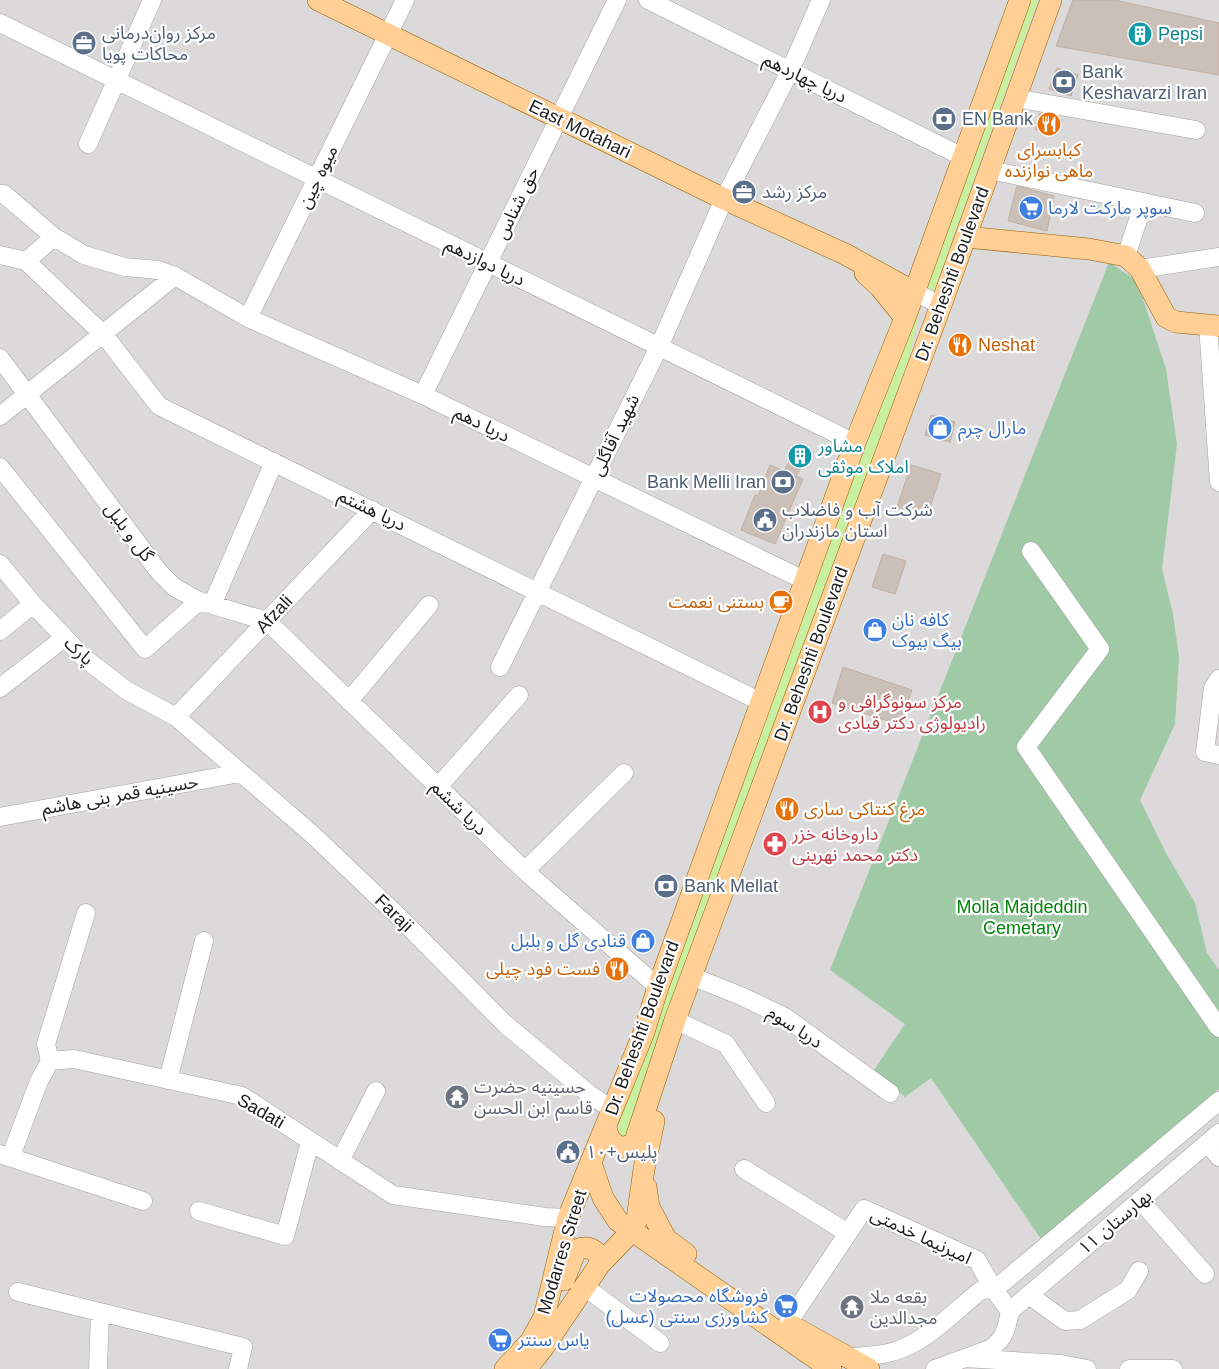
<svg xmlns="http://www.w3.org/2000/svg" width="1219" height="1369" font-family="Arial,'Noto Sans Arabic',sans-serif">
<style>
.residential{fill:#dbd9d9}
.grass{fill:#c9efa1}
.cemetery{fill:#a0caa5}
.building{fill:#cbc0b7;stroke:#c2afa2}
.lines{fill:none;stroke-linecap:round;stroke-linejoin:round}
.minor-casing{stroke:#a3a3a3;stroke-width:19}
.major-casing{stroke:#956000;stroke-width:22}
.minor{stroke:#fff;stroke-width:18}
.major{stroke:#ffcf96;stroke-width:21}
.labels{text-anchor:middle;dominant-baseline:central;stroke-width:4.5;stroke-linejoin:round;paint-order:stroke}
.service-label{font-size:18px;fill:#4e5e75;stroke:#fff;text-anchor:start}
.culture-label{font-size:18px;fill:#0d838f;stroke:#fff;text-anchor:start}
.street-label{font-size:18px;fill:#1c1c1c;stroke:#fff}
.food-label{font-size:18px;fill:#c56008;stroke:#fff;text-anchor:start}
.shop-label{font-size:18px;fill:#366cbe;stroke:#fff;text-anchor:start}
.health-label{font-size:18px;fill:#be3a42;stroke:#fff;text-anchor:start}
.park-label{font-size:18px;fill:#018409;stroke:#fff}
.worship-label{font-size:18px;fill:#5b616d;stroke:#fff;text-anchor:start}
</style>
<rect width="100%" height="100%" fill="#efeae1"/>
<!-- residential -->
<path class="residential" d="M0,0H1219V1369H0Z"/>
<!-- grass -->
<path class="grass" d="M1031,0H1038L933,294L926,290Z
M920,309L909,359L629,1133L626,1137H621L617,1132L644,1032L916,313Z"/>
<!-- cemetery -->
<path class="cemetery" d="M1109,262L1137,281L1166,369L1177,444L1162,569L1173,614L1179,657L1175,724L1140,800L1166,853L1195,903L1207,953L1219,970V1089L1041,1239L931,1078L905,1097L874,1070L905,1024L830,970Z"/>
<!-- building -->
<path class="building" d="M1073,0H1115L1219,23V75L1056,46Z
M1057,68L1078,75L1071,96L1049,89Z
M1040,113L1062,119L1056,135L1035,129Z
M1017,186L1054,196L1047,231L1008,221Z
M931,415L955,422L950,442L925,435Z
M799,444L811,450L796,476L803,479L775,544L741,530L755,495L758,496L770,465L784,471Z
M911,465L941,474L927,517L897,507Z
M883,554L906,561L895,594L872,587Z
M843,667L912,690L901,725L832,703Z"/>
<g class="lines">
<defs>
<path id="minor" d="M648,0L963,157
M0,23L855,443
M1015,98L1196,130
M88,144L152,0
M990,170L1195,213
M0,194H4L54,237L84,255L125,267L158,270L175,276L248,318L423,395L806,581
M0,255L26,261
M1126,256L1144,202
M26,261L104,335L159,406L761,702
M26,261L54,237
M1140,269L1219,257
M914,292L941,305
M248,318L405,0
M1208,325L1219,482
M0,358L159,572L174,587L199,601L267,621L525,871L658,987
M423,395L617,0
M0,416L175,276
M0,467L145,649L199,601
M1031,551L1100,649L1026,747L1219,1028
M0,564L33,604L83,657L126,690L176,717L313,835L398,916L505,1024L589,1094L612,1109
M212,605L274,462
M0,631L33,604
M500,667L659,347L724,199L790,71L821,0
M1219,679L1213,688L1205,752L1219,755
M0,688L64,638
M349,701L429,605
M176,717L372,510
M438,787L519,695
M0,817L240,773
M525,871L624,773
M691,976L741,996L785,1017L890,1093
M675,1020L726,1044L766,1103
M50,1061L74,1059L242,1096L393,1195L545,1217L568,1218
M168,1080L204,941
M1207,1143L1219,1157
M0,1154L143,1201
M11,1156L39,1081L50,1061L46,1044L86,913
M340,1161L376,1091
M744,1169L848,1233L864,1209L977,1260L994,1290L1010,1311
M1140,1200L1205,1274
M199,1211L285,1236L310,1142
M585,1287L660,1343
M994,1290L1219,1101
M18,1292L243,1347L238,1369
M1029,1295L1065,1321L1080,1320L1128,1290L1139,1271
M1010,1311L1219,1133
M788,1323L848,1233
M846,1358C860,1356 875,1356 888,1353C924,1345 952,1313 980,1291L987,1289L994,1290
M965,1358L1061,1364L1087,1369
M98,1369L100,1312
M935,1369L990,1349C1005,1339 1007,1327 1010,1311
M1129,1369H1173"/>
<path id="major" d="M318,0L724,199L845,254L914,292
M966,237L1089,249L1126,256L1140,269L1166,317L1176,322L1219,326
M865,273L880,287L905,318
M606,1127C608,1138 611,1143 621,1148L634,1144L675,1020L941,305L1051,0
M591,1163L603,1198L618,1221L831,1369
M646,1187L649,1207L666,1239L686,1254
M564,1280L576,1250C588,1245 599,1249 600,1264
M792,1326L869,1369
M505,1369L531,1341L544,1317L568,1218L644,1032L658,987L855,443L905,318L1020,0
M526,1369L543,1348L600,1264L632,1231L637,1219L644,1169L654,1121"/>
</defs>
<!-- minor casing -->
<use href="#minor" class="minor-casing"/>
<!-- major casing -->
<use href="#major" class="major-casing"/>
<!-- minor -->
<use href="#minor" class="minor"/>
<!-- major -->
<use href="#major" class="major"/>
</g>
<!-- icons -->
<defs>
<symbol id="building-disc" viewBox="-11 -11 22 22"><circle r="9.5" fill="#0f9aa8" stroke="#fff"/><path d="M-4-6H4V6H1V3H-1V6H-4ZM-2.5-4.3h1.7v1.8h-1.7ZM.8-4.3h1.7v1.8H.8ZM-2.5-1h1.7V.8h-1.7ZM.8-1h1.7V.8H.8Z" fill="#fff"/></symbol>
<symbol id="office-disc" viewBox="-11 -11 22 22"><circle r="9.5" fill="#5c6f8a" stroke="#fff"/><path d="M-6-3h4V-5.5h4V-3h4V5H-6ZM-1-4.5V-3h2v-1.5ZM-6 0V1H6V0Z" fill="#fff"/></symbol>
<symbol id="bank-disc" viewBox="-11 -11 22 22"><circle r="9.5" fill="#5c6f8a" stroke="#fff"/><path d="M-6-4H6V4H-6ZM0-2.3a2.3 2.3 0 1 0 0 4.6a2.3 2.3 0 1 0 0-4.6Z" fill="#fff"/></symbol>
<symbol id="restaurant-disc" viewBox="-11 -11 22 22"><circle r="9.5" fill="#e8710a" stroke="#fff"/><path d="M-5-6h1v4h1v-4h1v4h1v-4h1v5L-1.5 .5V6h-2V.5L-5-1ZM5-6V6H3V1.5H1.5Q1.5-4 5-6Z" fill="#fff"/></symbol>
<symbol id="supermarket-disc" viewBox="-11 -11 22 22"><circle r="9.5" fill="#3f7fe0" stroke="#fff"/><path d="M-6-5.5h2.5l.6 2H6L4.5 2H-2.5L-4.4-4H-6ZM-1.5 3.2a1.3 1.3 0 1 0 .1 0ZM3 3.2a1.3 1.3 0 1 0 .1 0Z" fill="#fff"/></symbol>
<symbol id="shop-disc" viewBox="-11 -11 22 22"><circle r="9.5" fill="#3f7fe0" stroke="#fff"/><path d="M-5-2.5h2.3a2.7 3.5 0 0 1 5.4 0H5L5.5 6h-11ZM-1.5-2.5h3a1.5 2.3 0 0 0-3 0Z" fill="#fff"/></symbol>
<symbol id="civic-disc" viewBox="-11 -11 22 22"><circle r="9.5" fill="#5c6f8a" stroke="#fff"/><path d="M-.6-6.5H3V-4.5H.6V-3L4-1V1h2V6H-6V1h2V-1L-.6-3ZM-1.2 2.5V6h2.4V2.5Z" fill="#fff"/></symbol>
<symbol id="cafe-disc" viewBox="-11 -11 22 22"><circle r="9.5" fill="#e8710a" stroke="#fff"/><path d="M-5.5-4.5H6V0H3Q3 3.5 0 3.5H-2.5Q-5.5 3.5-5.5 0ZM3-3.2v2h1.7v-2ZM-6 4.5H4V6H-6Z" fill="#fff"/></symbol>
<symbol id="hospital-disc" viewBox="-11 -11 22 22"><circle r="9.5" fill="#e0444e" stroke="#fff"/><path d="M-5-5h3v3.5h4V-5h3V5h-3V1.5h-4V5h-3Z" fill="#fff"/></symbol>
<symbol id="pharmacy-disc" viewBox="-11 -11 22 22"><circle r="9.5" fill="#e0444e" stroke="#fff"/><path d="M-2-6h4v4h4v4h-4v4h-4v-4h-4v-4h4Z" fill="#fff"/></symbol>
<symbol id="temple-disc" viewBox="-11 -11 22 22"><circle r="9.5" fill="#6b7280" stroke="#fff"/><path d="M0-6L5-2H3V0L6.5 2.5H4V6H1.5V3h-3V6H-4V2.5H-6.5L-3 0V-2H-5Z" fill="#fff"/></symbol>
</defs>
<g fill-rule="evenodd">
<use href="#building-disc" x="1126" y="20" width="28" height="28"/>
<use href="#office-disc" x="70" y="29" width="28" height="28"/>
<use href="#bank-disc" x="1050" y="68" width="28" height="28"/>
<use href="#bank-disc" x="930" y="105" width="28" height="28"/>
<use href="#restaurant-disc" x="1035" y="110" width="28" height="28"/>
<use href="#office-disc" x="730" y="178" width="28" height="28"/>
<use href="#supermarket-disc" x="1017" y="194" width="28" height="28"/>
<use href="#restaurant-disc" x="946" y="331" width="28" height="28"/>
<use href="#shop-disc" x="926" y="414" width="28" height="28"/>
<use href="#building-disc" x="786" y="442" width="28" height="28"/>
<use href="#bank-disc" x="769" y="468" width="28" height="28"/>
<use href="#civic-disc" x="751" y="506" width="28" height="28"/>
<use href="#cafe-disc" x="767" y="588" width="28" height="28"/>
<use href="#shop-disc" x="861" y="616" width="28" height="28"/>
<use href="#hospital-disc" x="806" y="698" width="28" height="28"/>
<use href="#restaurant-disc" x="773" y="795" width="28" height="28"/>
<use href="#pharmacy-disc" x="761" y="830" width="28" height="28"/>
<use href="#bank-disc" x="652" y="872" width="28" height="28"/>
<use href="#shop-disc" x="629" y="927" width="28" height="28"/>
<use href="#restaurant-disc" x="603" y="955" width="28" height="28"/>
<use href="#temple-disc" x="443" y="1083" width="28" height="28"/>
<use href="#civic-disc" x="554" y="1138" width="28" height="28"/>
<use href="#supermarket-disc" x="772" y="1292" width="28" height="28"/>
<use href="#temple-disc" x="838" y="1293" width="28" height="28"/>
<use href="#supermarket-disc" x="486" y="1326" width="28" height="28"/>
</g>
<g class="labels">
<!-- service labels -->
<g class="service-label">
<text x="102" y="33">مرکز روان‌درمانی<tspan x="102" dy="21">محاکات پويا</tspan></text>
<text x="1082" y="72">Bank<tspan x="1082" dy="21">Keshavarzi Iran</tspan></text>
<text x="962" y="119">EN Bank</text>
<text x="762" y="192">مرکز رشد</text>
<text x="766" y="482" text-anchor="end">Bank Melli Iran</text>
<text x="782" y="510">شرکت آب و فاضلاب<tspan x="782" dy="21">استان مازندران</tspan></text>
<text x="684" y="886">Bank Mellat</text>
<text x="586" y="1152">پلیس+١٠</text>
</g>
<!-- culture labels -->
<g class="culture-label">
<text x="1158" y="34">Pepsi</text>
<text x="818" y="446">مشاور<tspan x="818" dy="21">املاک موثقی</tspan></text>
</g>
<!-- street labels -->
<g class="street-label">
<text transform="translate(805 78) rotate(26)">دریا چهاردهم</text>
<text transform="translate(580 129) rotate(26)">East Motahari</text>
<text transform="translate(318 177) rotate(-64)">میوه چین</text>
<text transform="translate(517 203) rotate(-64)">حق شناس</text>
<text transform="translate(485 262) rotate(26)">دریا دوازدهم</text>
<text transform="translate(952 274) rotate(-70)">Dr. Beheshti Boulevard</text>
<text transform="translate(482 424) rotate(26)">دریا دهم</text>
<text transform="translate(615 435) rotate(-64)">شهید آقاگلی</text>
<text transform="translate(372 510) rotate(26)">دریا هشتم</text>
<text transform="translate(129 532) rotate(53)">گل و بلبل</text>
<text transform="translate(274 614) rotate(-47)">Afzali</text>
<text transform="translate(79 651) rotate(43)">پارک</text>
<text transform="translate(811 654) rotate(-70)">Dr. Beheshti Boulevard</text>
<text transform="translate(120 795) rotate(-10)">حسینیه قمر بنی هاشم</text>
<text transform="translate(459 808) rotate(44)">دریا ششم</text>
<text transform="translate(394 913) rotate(44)">Faraji</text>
<text transform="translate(795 1027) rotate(33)">دریا سوم</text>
<text transform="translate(642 1028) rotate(-70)">Dr. Beheshti Boulevard</text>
<text transform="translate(261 1111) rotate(30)">Sadati</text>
<text transform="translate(1115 1222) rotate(-40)">بهارستان ۱۱</text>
<text transform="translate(921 1236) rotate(25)">امیرنیما خدمتی</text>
<text transform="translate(562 1252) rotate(-73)">Modarres Street</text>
</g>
<!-- food labels -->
<g class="food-label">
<text x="1049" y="150" text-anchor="middle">کبابسرای<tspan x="1049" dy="21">ماهی نوازنده</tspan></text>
<text x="978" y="345">Neshat</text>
<text x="764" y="602" text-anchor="end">بستنی نعمت</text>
<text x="804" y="809">مرغ کنتاکی ساری</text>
<text x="600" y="969" text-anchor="end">فست فود چیلی</text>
</g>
<!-- shop labels -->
<g class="shop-label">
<text x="1048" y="208">سوپر مارکت لارما</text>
<text x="958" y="428">مارال چرم</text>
<text x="892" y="620">کافه نان<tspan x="892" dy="21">بیگ بیوک</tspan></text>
<text x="626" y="941" text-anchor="end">قنادی گل و بلبل</text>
<text x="768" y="1296" text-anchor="end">فروشگاه محصولات<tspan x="768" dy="21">کشاورزی سنتی (عسل)</tspan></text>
<text x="518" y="1340">یاس سنتر</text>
</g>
<!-- health labels -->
<g class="health-label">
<text x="838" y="702">مركز سونوگرافی و<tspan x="838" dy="21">راديولوژی دكتر قبادی</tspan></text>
<text x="792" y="834">داروخانه خزر<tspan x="792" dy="21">دکتر محمد نهرینی</tspan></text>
</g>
<!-- park labels -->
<g class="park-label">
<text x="1022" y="907">Molla Majdeddin<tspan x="1022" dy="21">Cemetary</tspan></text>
</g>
<!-- worship labels -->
<g class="worship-label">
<text x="474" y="1087">حسینیه حضرت<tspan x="474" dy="21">قاسم ابن الحسن</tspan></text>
<text x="870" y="1297">بقعه ملا<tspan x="870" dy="21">مجدالدين</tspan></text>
</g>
</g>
</svg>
